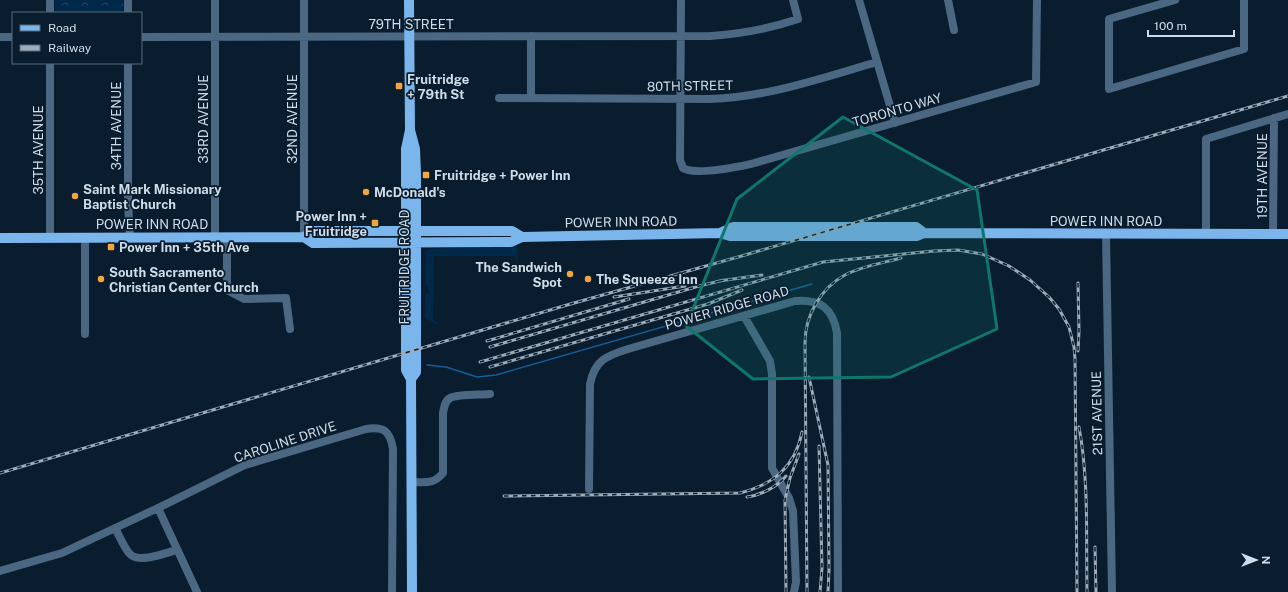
<svg xmlns="http://www.w3.org/2000/svg" width="1288" height="592" font-family="'Public Sans',sans-serif">
<style>
.green{fill:#002949}
.park{fill:url(#park-crowns)}
.lines{fill:none;stroke-linecap:round;stroke-linejoin:round}
.stream{stroke:#125e9a;stroke-width:1.5}
.minor{stroke:#4c6782;stroke-width:8}
.major{stroke:#7ab5ec;stroke-width:10}
.rail-casing{stroke:#9eacba;stroke-width:3}
.rail{stroke:#091d2e;stroke-width:1.5;stroke-dasharray:4.5;stroke-linecap:butt}
.marked{fill:#0f766e;fill-opacity:0.2;stroke:#0f766e;stroke-width:3;stroke-linejoin:round}
.poi-dot{fill:#efa73d;stroke:#091d2e;stroke-width:1.5}
.labels{text-anchor:middle;dominant-baseline:central;stroke-width:3.5;stroke-linejoin:round;paint-order:stroke}
.street-label{font-size:13px;fill:#d0dde9;stroke:#091d2e}
.poi-label{font-size:13px;font-weight:bold;fill:#d0dde9;stroke:#091d2e;text-anchor:start}
</style>
<defs>
<pattern id="park-crowns" width="20" height="18" patternUnits="userSpaceOnUse"><rect width="20" height="18" fill="#002949"/><path d="M2 6a3 3 0 1 1 6 0M12 15a3 3 0 1 1 6 0" fill="none" stroke="#244863"/></pattern>
</defs>
<rect width="100%" height="100%" fill="#091d2e"/>
<!-- green -->
<path class="green" d="M517,245L518,260L515,261V256H434L433,320L437,322L436,324L425,318V294L429,293L428,285H425L426,251L430,249Z"/>
<!-- park -->
<path class="park" d="M55,0H123V13H55Z"/>
<g class="lines">
<!-- stream -->
<path class="stream" d="M427,365L446,367L477,377L496,375L812,284"/>
<!-- minor -->
<path class="minor" d="M50,0V13
M681,0L680,160L683,168C696,176 737,167 751,164L1036,82L1037,0
M859,0L895,123
M948,0L954,30
M1175,0L1109,19V89L1244,49V0
M128,13V0
M0,37H13
M141,37L710,36C741,34 769,29 798,19L793,0
M50,63V238
M128,63V202L130,237
M499,98L710,99C768,97 822,78 877,62
M531,98V36
M1106,234L1112,592
M1206,234V139L1288,114
M1273,234L1274,118
M215,237V0
M304,237V0
M227,238V290L244,299L286,298L290,329
M744,316L770,361L772,374V468L789,498L793,511L796,582L794,592
M85,334V238
M411,482C425,482 433,485 443,473V413C444,407 445,401 450,398C458,394 480,395 490,394
M589,489L590,384C595,360 606,356 628,349L795,301C820,299 833,308 837,333L838,592
M158,508L197,592
M115,528C119,535 125,550 131,555C141,563 165,553 177,550
M0,571L62,553L158,508L245,465L366,429C384,426 390,431 393,449L392,592"/>
<!-- major -->
<path class="major" d="M409,0L410,130L415,149L416,174V372L411,379
M410,130L406,149V370L411,379L412,592
M720,233L733,227H916L924,233
M304,237L313,243L499,242H511L522,237L720,233L730,236H917L924,233L1288,234
M0,238L304,237L314,231H512L522,237"/>
<defs>
<path id="rail" d="M719,281L762,275
M1078,283L1079,331L1078,351
M614,297L685,286
M487,341L629,299
M490,347L699,286L724,280
M480,362L823,262L934,251L958,250L982,254L1009,266L1030,280L1049,297L1059,309L1069,327L1074,347L1075,359L1077,592
M490,367L708,304L742,290
M809,377L828,465L829,570L828,592
M1079,427C1089,481 1086,537 1087,592
M819,446L822,568L820,592
M0,473L567,305L745,255L1288,96
M504,496L740,493C774,484 795,467 802,432
M747,497C761,495 777,487 786,476
M1095,547L1096,592
M786,592L785,500L790,478L799,454
M807,592L805,343C805,315 821,288 845,275C862,266 883,263 901,258"/>
</defs>
<!-- rail casing -->
<use href="#rail" class="rail-casing"/>
<!-- rail -->
<use href="#rail" class="rail"/>
</g>
<!-- marked area -->
<path class="marked" d="M843,117L977,190L997,329L891,377L753,379L686,326L737,199Z"/>
<!-- markers -->
<g class="poi-dot">
<rect x="395" y="82" width="8" height="8" rx="2"/>
<rect x="422" y="171" width="8" height="8" rx="2"/>
<circle cx="366" cy="192" r="4"/>
<circle cx="75" cy="196" r="4"/>
<rect x="371" y="219" width="8" height="8" rx="2"/>
<rect x="107" y="243" width="8" height="8" rx="2"/>
<circle cx="570" cy="274" r="4"/>
<circle cx="101" cy="279" r="4"/>
<circle cx="588" cy="279" r="4"/>
</g>
<g class="labels">
<!-- street labels -->
<g class="street-label">
<text x="411" y="24">79TH STREET</text>
<text transform="translate(690 86) rotate(-1)">80TH STREET</text>
<text transform="translate(897 110) rotate(-16)">TORONTO WAY</text>
<text transform="translate(203 119) rotate(-90)">33RD AVENUE</text>
<text transform="translate(292 119) rotate(-90)">32ND AVENUE</text>
<text transform="translate(116 126) rotate(-90)">34TH AVENUE</text>
<text transform="translate(38 150) rotate(-90)">35TH AVENUE</text>
<text transform="translate(1262 176) rotate(-90)">19TH AVENUE</text>
<text x="1106" y="221">POWER INN ROAD</text>
<text transform="translate(621 222) rotate(-1)">POWER INN ROAD</text>
<text x="152" y="224">POWER INN ROAD</text>
<text transform="translate(404 267) rotate(-90)">FRUITRIDGE ROAD</text>
<text transform="translate(727 308) rotate(-16)">POWER RIDGE ROAD</text>
<text transform="translate(1097 413) rotate(-91)">21ST AVENUE</text>
<text transform="translate(285 442) rotate(-18)">CAROLINE DRIVE</text>
</g>
<!-- poi labels -->
<g class="poi-label">
<text x="407" y="79">Fruitridge<tspan x="407" dy="15">+ 79th St</tspan></text>
<text x="434" y="175">Fruitridge + Power Inn</text>
<text x="83" y="189">Saint Mark Missionary<tspan x="83" dy="15">Baptist Church</tspan></text>
<text x="374" y="192">McDonald's</text>
<text x="367" y="216" text-anchor="end">Power Inn +<tspan x="367" dy="15">Fruitridge</tspan></text>
<text x="119" y="247">Power Inn + 35th Ave</text>
<text x="562" y="267" text-anchor="end">The Sandwich<tspan x="562" dy="15">Spot</tspan></text>
<text x="109" y="272">South Sacramento<tspan x="109" dy="15">Christian Center Church</tspan></text>
<text x="596" y="279">The Squeeze Inn</text>
</g>
</g>
<!-- legend -->
<rect x="12" y="12" width="130" height="52" fill="#091d2e" stroke="#596a79"/>
<rect x="20" y="25" width="20" height="6" fill="#7ab5ec" stroke="#596a79"/>
<text x="48" y="32" font-size="12" fill="#d0dde9">Road</text>
<rect x="20" y="45" width="20" height="6" fill="#9eacba" stroke="#596a79"/>
<text x="48" y="52" font-size="12" fill="#d0dde9">Railway</text>
<!-- north arrow -->
<g transform="translate(1256 560) rotate(90)" stroke="#091d2e" stroke-width="3" paint-order="stroke">
<path d="M0-3L7 15L0 10L-7 15Z" fill="#d0dde9"/>
<text y="-6" font-size="11" font-weight="bold" text-anchor="middle" fill="#d0dde9">N</text>
</g>
<!-- scale -->
<path d="M1148 30v6h86v-6" fill="none" stroke="#d0dde9" stroke-width="2"/>
<text x="1154" y="30" font-size="12" fill="#d0dde9" stroke="#091d2e" stroke-width="3" paint-order="stroke">100 m</text>
</svg>
